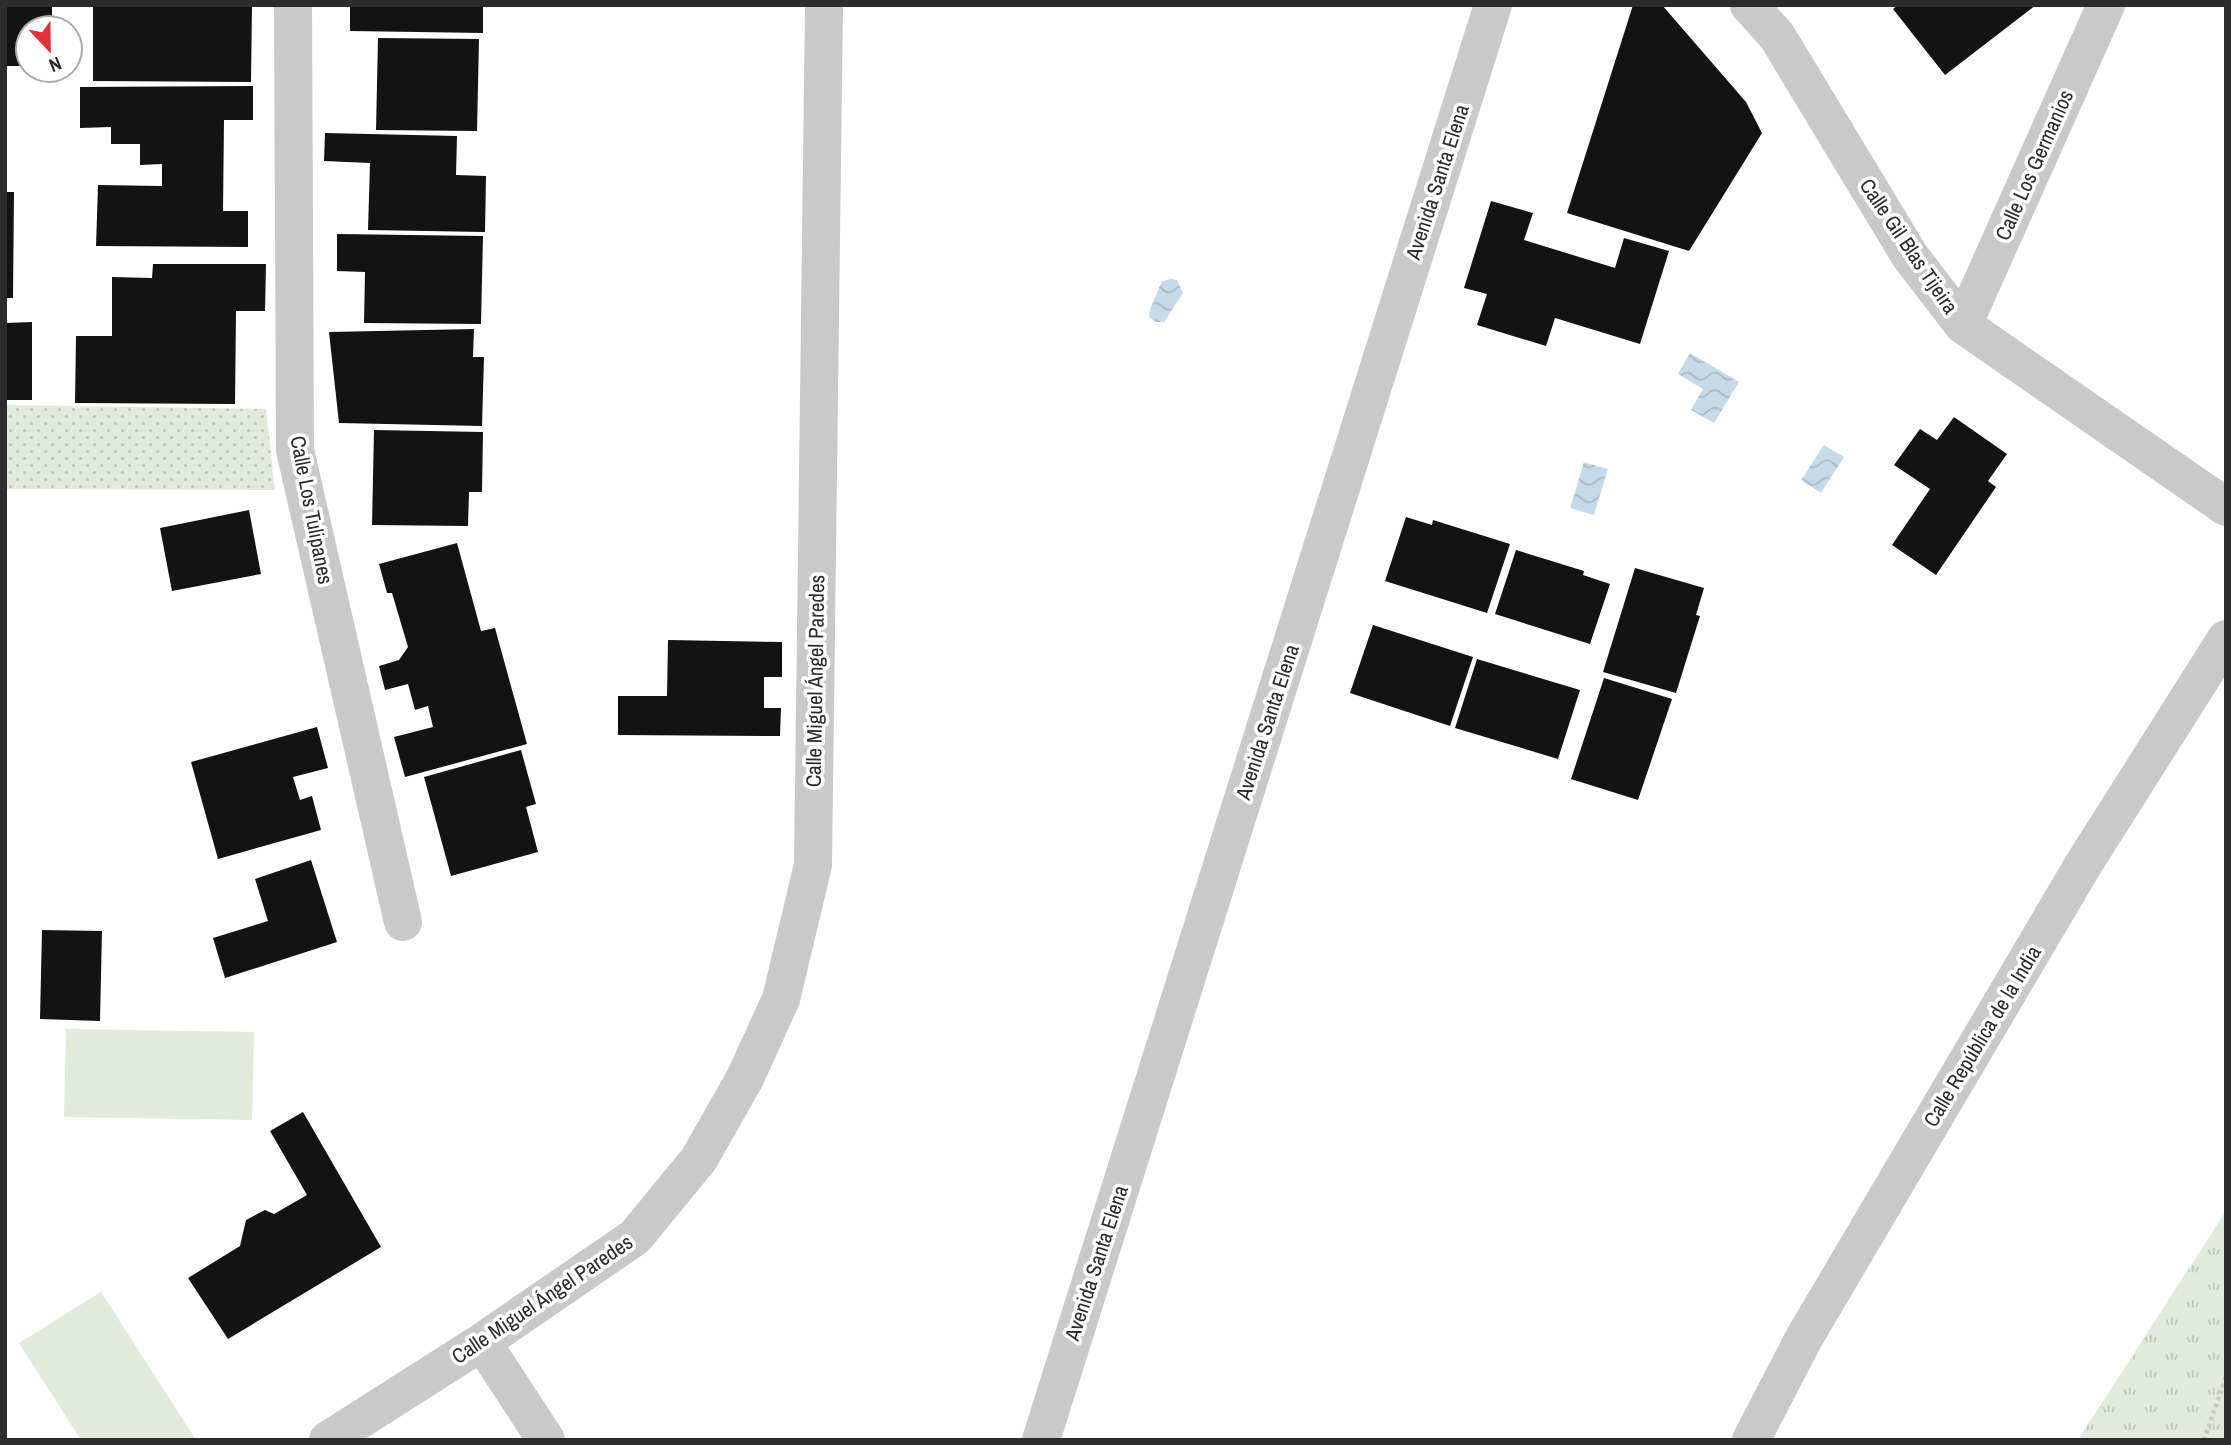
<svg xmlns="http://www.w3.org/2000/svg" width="2231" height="1445" font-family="'Archivo Narrow',sans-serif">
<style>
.grass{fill:url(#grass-dots)}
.park{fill:url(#park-tufts)}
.pitch{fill:#e2eada}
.water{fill:url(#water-waves)}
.building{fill:#131313}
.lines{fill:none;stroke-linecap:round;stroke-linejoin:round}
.path{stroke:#c9c9c9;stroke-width:4.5;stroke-dasharray:3.5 3.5;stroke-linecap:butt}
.minor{stroke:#c9c9c9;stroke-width:38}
.labels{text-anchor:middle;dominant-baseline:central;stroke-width:7;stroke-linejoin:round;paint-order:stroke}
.street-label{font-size:21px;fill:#2c2c2c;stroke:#fff}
</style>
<defs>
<pattern id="grass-dots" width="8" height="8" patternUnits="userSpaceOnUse" patternTransform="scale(1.75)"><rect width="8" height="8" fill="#e2eada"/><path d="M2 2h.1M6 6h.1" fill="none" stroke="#c2c9bb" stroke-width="1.8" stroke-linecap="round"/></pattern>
<pattern id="park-tufts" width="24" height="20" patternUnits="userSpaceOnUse" patternTransform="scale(1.75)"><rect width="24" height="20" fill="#e2eada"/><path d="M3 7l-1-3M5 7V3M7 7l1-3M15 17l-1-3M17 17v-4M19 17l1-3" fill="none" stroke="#c2c9bb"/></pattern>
<pattern id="water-waves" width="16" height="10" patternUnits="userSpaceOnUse" patternTransform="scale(1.75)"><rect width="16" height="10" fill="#c6dae9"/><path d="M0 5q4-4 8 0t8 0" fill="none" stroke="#aabbc8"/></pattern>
</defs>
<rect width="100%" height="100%" fill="#fff"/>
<!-- grass -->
<path class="grass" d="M5,405L266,409L275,490L5,489Z"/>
<!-- park -->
<path class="park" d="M2226,1211V1440H2078Z"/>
<!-- pitch -->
<path class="pitch" d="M66,1029L254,1032L252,1120L64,1117Z
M101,1292L196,1440H81L19,1343Z"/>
<!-- water -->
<path class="water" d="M1171,279L1177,280L1183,293L1164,322H1156L1149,317L1150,309L1162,281Z
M1690,353L1739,382L1714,423L1691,410L1703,389L1678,374Z
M1824,445L1844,457L1821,493L1801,480Z
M1584,462L1608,469L1594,515L1570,508Z"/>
<!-- building -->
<path class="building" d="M5,5H52V28H28V66H5Z
M93,5H252L251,82L93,81Z
M350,5H483V33L350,31Z
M1633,5H1662L1746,102L1762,133L1689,251L1567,213Z
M1898,5H2036L1945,75L1893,9Z
M378,38L479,39L477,131L376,130Z
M253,86V120H224L223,211H248V247L96,246L98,185L162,186V164L140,165V144H111V127L80,128V87Z
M325,133L457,136L456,175L486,176L485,232L368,230L370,163L324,161Z
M5,192H14L13,298H5Z
M1491,201L1533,213L1524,240L1615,268L1624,238L1669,251L1640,344L1555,318L1546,346L1477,325L1487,294L1464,288Z
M337,234L483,236L481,324L364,323L365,272L337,271Z
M153,264H266L265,311H236L235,404L75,403L76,336H112V277L152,278Z
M32,322V400H5V323Z
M474,329L473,357H484L482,426L339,423L329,332Z
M1954,417L2007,454L1988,481L1996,487L1936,575L1892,545L1930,489L1894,465L1920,429L1937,440Z
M374,430L483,432L482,492H469L468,526L372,525Z
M249,510L261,574L172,591L160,528Z
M1406,517L1432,525L1433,520L1510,544L1487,613L1385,581Z
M457,543L481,631L495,628L527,744L405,777L394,737L433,727L428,706L415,710L408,684L385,690L379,666L399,660L408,647L392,593H387L379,564Z
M1516,550L1584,571L1583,575L1610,584L1590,644L1495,614Z
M1635,568L1704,588L1696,615L1700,616L1676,693L1603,672Z
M1373,625L1473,657L1450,726L1350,693Z
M668,640L782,642V677H764V708H781L780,736L618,735V696H667Z
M1477,659L1580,690L1558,759L1455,728Z
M1604,678L1672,699L1638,800L1571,779Z
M317,727L328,768L293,777L300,800L312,796L321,830L218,859L191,762Z
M521,750L536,804L526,807L538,852L451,876L424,777Z
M311,860L337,942L225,978L213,938L268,921L255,879Z
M42,930L102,931L100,1021L40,1019Z
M303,1112L381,1247L228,1339L188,1278L240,1246L246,1220L265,1210L274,1214L307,1195L270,1131Z"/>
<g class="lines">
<!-- path -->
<path class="path" d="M2204,1440L2226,1377"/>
<!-- minor -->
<path class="minor" d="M293,5L295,450L403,922
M1749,5L1777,36L1910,256L1963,325L2226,507
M1963,325L2106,5
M482,1342L546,1440
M328,1440L482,1342L635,1237L699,1159L745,1078L781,999L813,865L824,5
M1041,1440L1493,5
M1751,1440L1804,1338L2083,865L2226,639"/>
</g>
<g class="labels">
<!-- street labels -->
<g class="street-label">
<text transform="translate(2034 165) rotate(-66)">Calle Los Germanios</text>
<text transform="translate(1437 182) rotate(-72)">Avenida Santa Elena</text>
<text transform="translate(1909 246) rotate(56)">Calle Gil Blas Tijeira</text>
<text transform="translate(312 510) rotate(79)">Calle Los Tulipanes</text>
<text transform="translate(815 681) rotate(-89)">Calle Miguel Ángel Paredes</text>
<text transform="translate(1267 722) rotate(-72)">Avenida Santa Elena</text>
<text transform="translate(1982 1036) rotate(-59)">Calle República de la India</text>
<text transform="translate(1096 1263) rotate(-72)">Avenida Santa Elena</text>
<text transform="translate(542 1299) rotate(-34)">Calle Miguel Ángel Paredes</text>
</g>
</g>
<!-- border -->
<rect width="2231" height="1445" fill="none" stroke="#2c2c2c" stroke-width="14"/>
<!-- north arrow -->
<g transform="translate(49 49) rotate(158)"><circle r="33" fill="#ffffff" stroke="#ababab" stroke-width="2"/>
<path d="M0-5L12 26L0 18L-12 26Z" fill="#de333a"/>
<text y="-10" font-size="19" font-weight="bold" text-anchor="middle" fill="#2c2c2c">N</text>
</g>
</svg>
